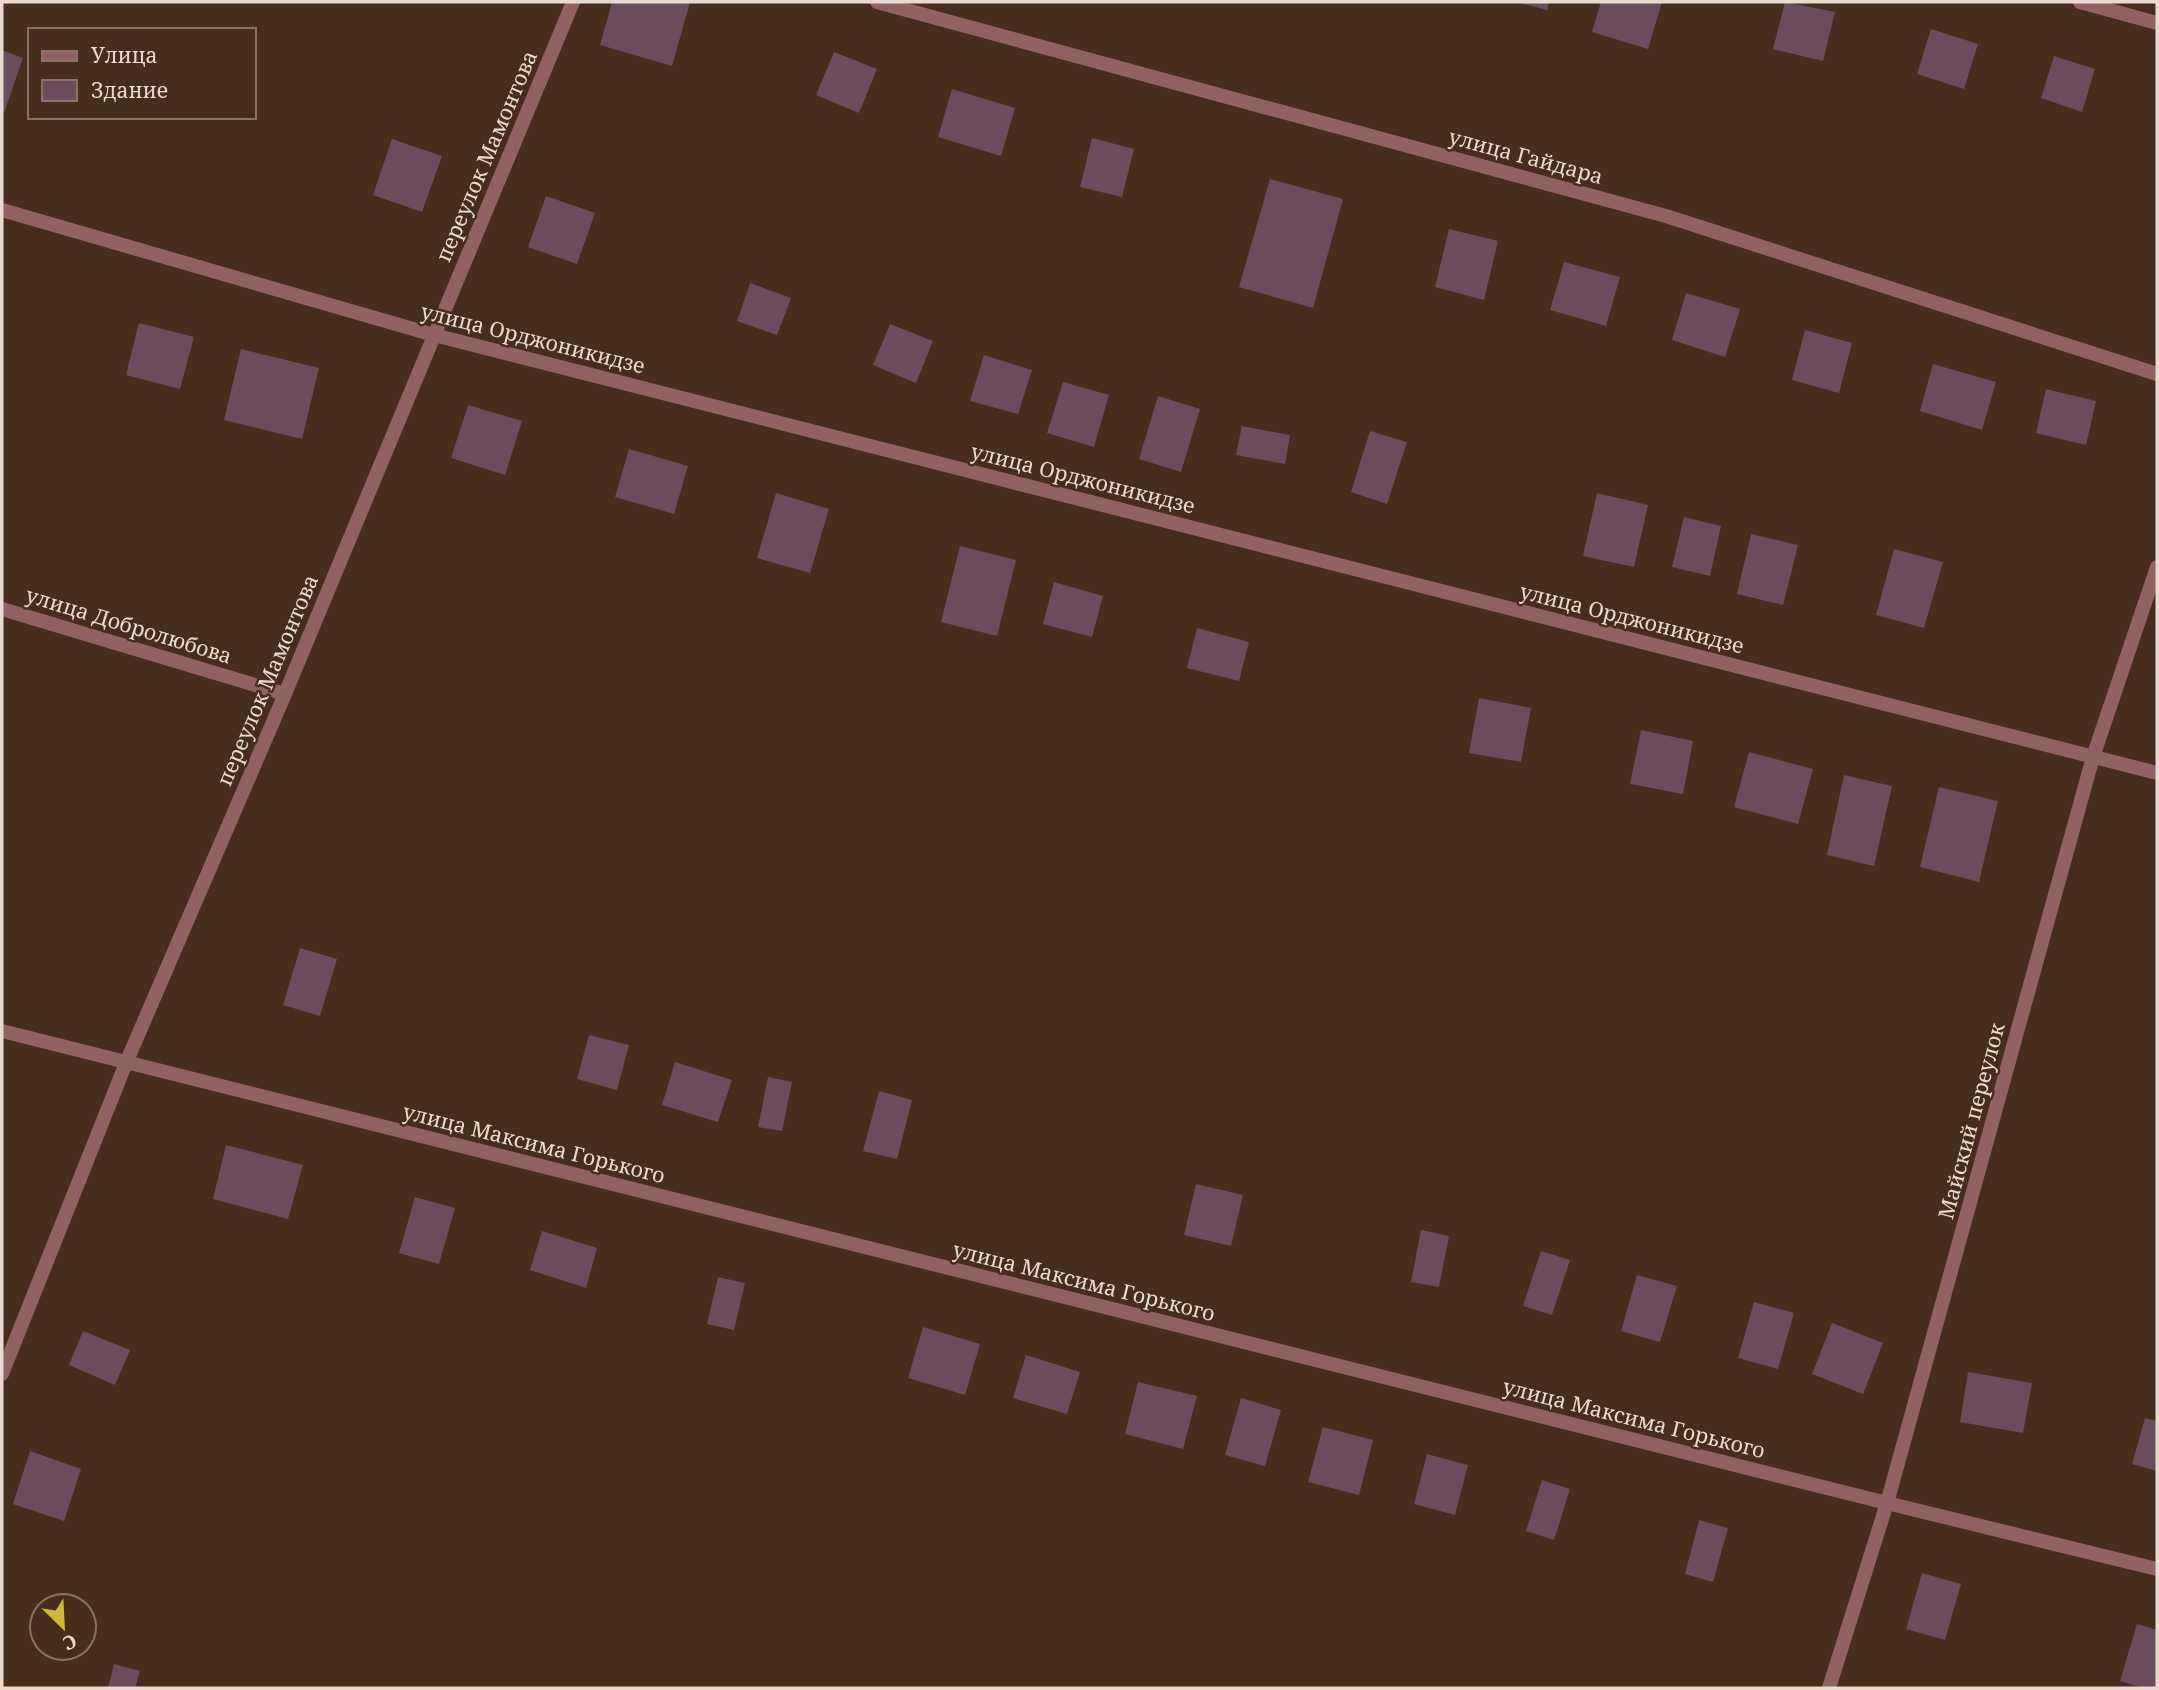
<svg xmlns="http://www.w3.org/2000/svg" width="2159" height="1690" font-family="'Noto Serif',serif">
<style>
.building{fill:#6b4c5d}
.lines{fill:none;stroke-linecap:round;stroke-linejoin:round}
.street{stroke:#916262;stroke-width:14}
.labels{text-anchor:middle;dominant-baseline:central;stroke-width:5;stroke-linejoin:round;paint-order:stroke}
.street-label{font-size:21px;fill:#ead9ce;stroke:#472d1b}
</style>
<rect width="100%" height="100%" fill="#472d1b"/>
<!-- building -->
<path class="building" d="M612,2H690L672,66L600,45Z
M1516,2H1549L1547,10Z
M1601,2H1662L1648,49L1592,32Z
M1785,2L1835,12L1823,61L1773,49Z
M1931,29L1978,44L1964,89L1917,74Z
M2,50L23,58L4,113L2,112Z
M834,52L877,69L859,113L816,95Z
M2054,56L2095,69L2082,112L2041,98Z
M952,89L1015,108L1001,156L938,137Z
M1092,138L1134,149L1122,197L1080,187Z
M392,139L442,156L422,212L373,195Z
M1270,179L1343,199L1313,308L1239,287Z
M546,196L595,213L577,264L528,247Z
M1449,229L1498,241L1484,300L1435,287Z
M1564,262L1620,277L1606,326L1550,310Z
M750,283L791,298L777,335L737,321Z
M1686,293L1740,309L1725,357L1672,340Z
M139,323L194,337L180,389L126,375Z
M890,324L933,341L916,383L873,365Z
M1805,330L1852,343L1839,393L1792,380Z
M241,349L319,368L302,439L224,420Z
M984,355L1032,370L1018,414L970,401Z
M1933,364L1996,382L1982,430L1920,411Z
M1063,382L1109,395L1094,447L1047,433Z
M2046,389L2096,401L2086,445L2036,433Z
M1158,396L1200,409L1181,472L1139,459Z
M468,405L522,421L505,475L451,458Z
M1242,426L1290,435L1285,464L1236,455Z
M1370,431L1407,442L1387,504L1351,492Z
M629,449L688,466L674,514L615,497Z
M776,493L829,509L810,573L757,558Z
M1597,493L1648,505L1634,567L1583,556Z
M1684,517L1721,526L1710,576L1672,567Z
M1751,534L1798,545L1783,605L1737,594Z
M960,546L1016,560L997,636L941,622Z
M1894,549L1943,562L1924,628L1876,615Z
M1054,582L1103,596L1092,637L1043,624Z
M1197,628L1249,642L1239,681L1187,668Z
M1479,698L1531,708L1521,762L1469,753Z
M1641,730L1693,741L1683,794L1630,784Z
M1749,752L1813,769L1798,824L1734,807Z
M1844,775L1892,786L1874,866L1827,855Z
M1939,787L1998,801L1979,882L1920,867Z
M300,948L337,959L320,1016L283,1005Z
M589,1035L629,1045L617,1090L577,1079Z
M675,1062L732,1080L718,1122L662,1105Z
M768,1077L792,1082L782,1131L758,1127Z
M879,1091L912,1100L897,1159L863,1151Z
M226,1145L303,1165L288,1219L213,1199Z
M1196,1184L1243,1195L1231,1246L1184,1235Z
M415,1197L455,1208L439,1264L399,1253Z
M1421,1230L1449,1236L1439,1287L1411,1282Z
M542,1231L597,1248L586,1288L530,1270Z
M1541,1251L1570,1260L1552,1315L1523,1306Z
M1637,1275L1677,1286L1660,1342L1621,1331Z
M718,1277L745,1283L734,1330L707,1324Z
M1754,1302L1794,1313L1778,1369L1738,1358Z
M1832,1323L1883,1343L1863,1394L1812,1374Z
M923,1327L980,1344L965,1395L908,1378Z
M83,1331L130,1350L115,1385L69,1365Z
M1026,1355L1080,1372L1067,1414L1013,1398Z
M1968,1372L2032,1383L2023,1433L1960,1422Z
M1138,1382L1197,1396L1183,1449L1125,1434Z
M1241,1398L1281,1410L1265,1466L1225,1455Z
M2145,1418L2157,1421V1471L2132,1464Z
M1323,1427L1373,1440L1359,1495L1308,1482Z
M30,1451L81,1469L64,1521L13,1504Z
M1427,1454L1468,1465L1455,1515L1414,1504Z
M1542,1480L1570,1489L1554,1540L1526,1531Z
M1699,1520L1728,1528L1713,1582L1685,1574Z
M1922,1573L1961,1584L1945,1640L1906,1629Z
M2137,1624L2157,1630V1688H2143L2120,1681Z
M114,1664L140,1671L135,1688H108Z"/>
<g class="lines">
<!-- street -->
<path class="street" d="M877,2L1666,216L2157,374
M2080,2L2157,23
M2,210L434,335L2157,773
M2,609L285,694
M2,1031L1887,1503L2157,1569
M2,1374L126,1063L285,694L573,2
M1829,1688L1887,1503L2093,757L2157,567"/>
</g>
<g class="labels">
<!-- street labels -->
<g class="street-label">
<text transform="translate(486 156) rotate(-67)">переулок Мамонтова</text>
<text transform="translate(1526 156) rotate(15)">улица Гайдара</text>
<text transform="translate(533 338) rotate(14)">улица Орджоникидзе</text>
<text transform="translate(1083 478) rotate(14)">улица Орджоникидзе</text>
<text transform="translate(1632 618) rotate(14)">улица Орджоникидзе</text>
<text transform="translate(129 625) rotate(17)">улица Добролюбова</text>
<text transform="translate(267 680) rotate(-67)">переулок Мамонтова</text>
<text transform="translate(1971 1121) rotate(-75)">Майский переулок</text>
<text transform="translate(534 1143) rotate(14)">улица Максима Горького</text>
<text transform="translate(1084 1281) rotate(14)">улица Максима Горького</text>
<text transform="translate(1634 1418) rotate(14)">улица Максима Горького</text>
</g>
</g>
<!-- border -->
<rect width="2159" height="1690" fill="none" stroke="#ead9ce" stroke-width="7"/>
<!-- legend -->
<rect x="28" y="28" width="228" height="91" fill="#472d1b" stroke="#887263" stroke-width="2"/>
<rect x="42" y="51" width="35" height="10" fill="#916262" stroke="#887263" stroke-width="2"/>
<text x="91" y="63" font-size="21" fill="#ead9ce">Улица</text>
<rect x="42" y="80" width="35" height="21" fill="#6b4c5d" stroke="#887263" stroke-width="2"/>
<text x="91" y="98" font-size="21" fill="#ead9ce">Здание</text>
<!-- north arrow -->
<g transform="translate(63 1627) rotate(156)"><circle r="33" fill="#472d1b" stroke="#887263" stroke-width="2"/>
<path d="M0-5L12 26L0 18L-12 26Z" fill="#cbba39"/>
<text y="-10" font-size="19" font-weight="bold" text-anchor="middle" fill="#ead9ce">С</text>
</g>
</svg>
